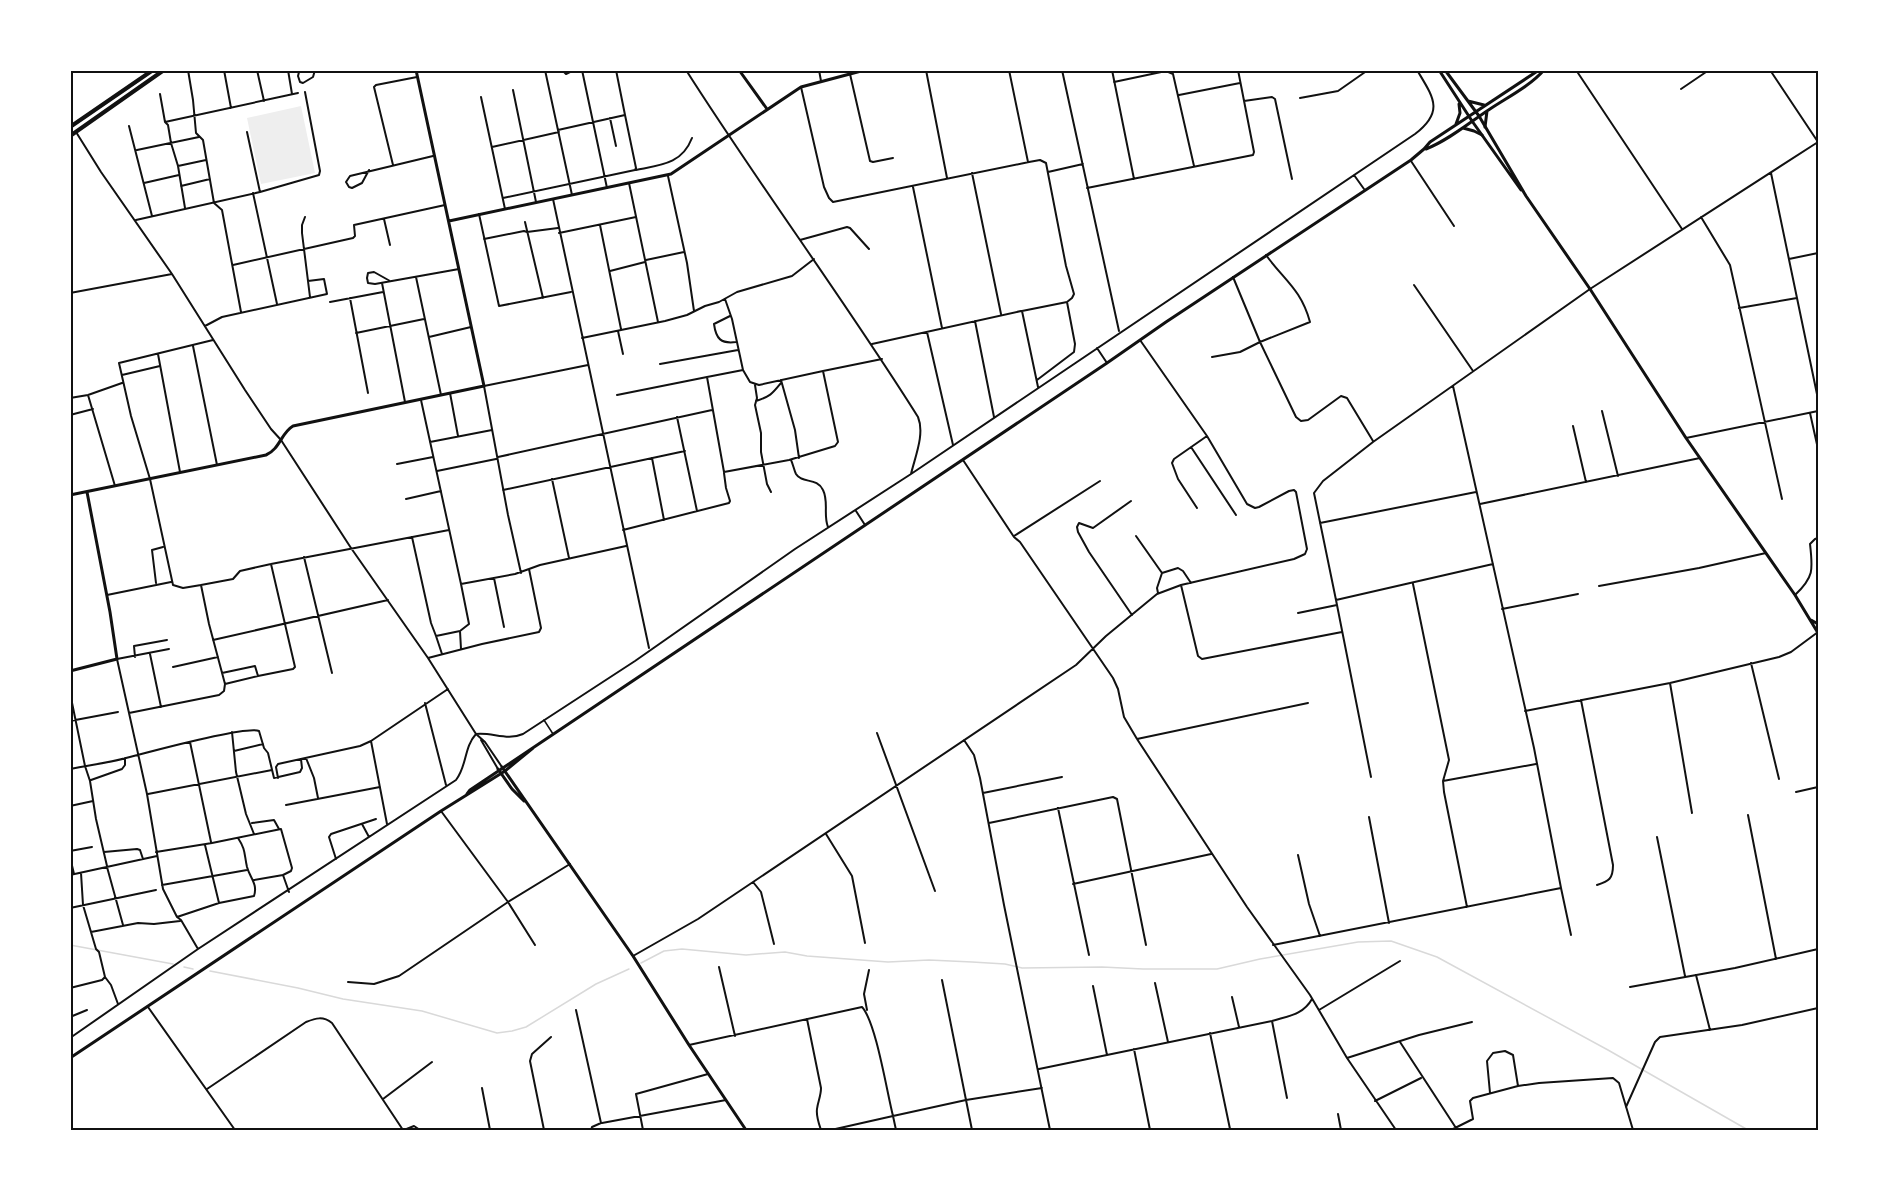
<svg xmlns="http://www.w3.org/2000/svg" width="1889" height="1201" font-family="Barlow,sans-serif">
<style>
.green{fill:#eee}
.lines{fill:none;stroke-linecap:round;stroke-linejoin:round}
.stream{stroke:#d9d9d9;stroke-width:1.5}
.pedestrian{stroke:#111;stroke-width:1.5}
.minor{stroke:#111;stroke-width:2}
.tertiary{stroke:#111;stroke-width:3}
.secondary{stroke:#111;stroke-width:3}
.trunk{stroke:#111;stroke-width:4}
.neatline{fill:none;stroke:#111;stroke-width:2}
</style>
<rect width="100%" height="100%" fill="#fff"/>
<!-- green -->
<path class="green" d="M301,106L315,173L261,184L247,118Z"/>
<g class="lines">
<!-- stream -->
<path class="stream" d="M70,945L173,964
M641,963L664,951L682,949L746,955L785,952L807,956L888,962L929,960L972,962L1005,964L1022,968L1102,967L1143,969H1217L1260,959L1358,942L1391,941L1437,957L1608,1050L1748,1130
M184,967L193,969
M210,971L298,988L343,999L422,1011L497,1033L512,1031L526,1027L596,984L629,969"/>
<!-- pedestrian -->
<path class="pedestrian" d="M544,720L553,734"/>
<!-- minor -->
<path class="minor" d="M188,70L193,100L196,133L203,140L214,203L222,210L241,312
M224,70L231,108
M257,70L264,101
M288,70L292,94
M302,70L299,72L298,76L300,82L303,83L313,77L315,70
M545,70L572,195
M562,70L566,74L574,70
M582,70L607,188
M686,70C761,188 844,299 918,417C925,434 915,457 911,474
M819,70L821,81
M926,70L947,178
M1009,70L1028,162
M1062,70L1119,331
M1112,70L1134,179
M1576,70L1682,229
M1770,70L1818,142
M850,74L870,161L873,162L893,158
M1114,82L1166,71L1173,74L1194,166
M801,87L824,187L829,198L833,202L1029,162L1040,160L1046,163L1066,266L1074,294L1072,298L1067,302L1022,311L1038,387
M1681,89L1709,70
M513,90L536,202
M160,94L165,122L168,125L171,143L178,166L185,208
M1179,95L1240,83
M481,97L505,209
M1300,98L1338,91L1368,70
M1244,101L1272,97L1275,99L1292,179
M610,118L616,146
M165,122L298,93
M129,126L152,216
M558,130L625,115L616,70
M76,132L101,172L172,274L245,390L271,429L281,440L351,548L428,658L476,734L485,742L502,767
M247,132L260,192
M492,147L559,132
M137,150L199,137
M1411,161L1454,226
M393,165L374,87L376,85L417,77
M178,166L206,160
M369,170L362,183L352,188L349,187L346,182L350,176L433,156
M636,170C661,165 682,164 692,138
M1048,172L1083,164
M972,173L1001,314
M1771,173L1818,399
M1354,175L1364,189
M668,176L687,263L694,311
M144,183L179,175
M629,183L658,322
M181,186L210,179
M913,187L942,328
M1087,188L1253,155L1254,152L1238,70
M253,193L277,304
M503,198L635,170L636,168L625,115
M553,199L649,648
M479,214L499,306L571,292
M305,217L302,225V233L310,297
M1701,217L1730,265L1782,499
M384,219L390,245
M136,220L260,192L319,175L320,171L305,92
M525,222L543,298
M600,225L621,329
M559,233L636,217
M484,239L524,231L527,232L558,228
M800,240L847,227L850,228L869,249
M1789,259L1818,253
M646,260L684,252
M233,265L353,238L355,236L354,225L445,205
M610,271L645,262
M416,277L441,395
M1233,277L1260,342L1296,417L1301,421L1308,420L1341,396L1347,398L1373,441
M390,281L374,272L368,273L367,278L368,283L375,284L459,269
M382,283L405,402
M1414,285L1473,371
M70,293L172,274
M350,298L368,393
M725,299L732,319L743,370L750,382L759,385L823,371
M330,302L383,292
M1739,308L1797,298
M730,316L714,324C716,339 721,344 736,342
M975,321L994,417
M205,326L222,317L327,294L324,279L308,281
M618,331L623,354
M927,332L953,445
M356,333L424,319
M429,337L471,327
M582,338L665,321L687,315L705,306L719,302L737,292L792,276L814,259
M213,340L119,363L131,416L150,479L173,585L183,588L201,585L233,579L240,571L271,564L449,530
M1140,340L1207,436L1247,504L1255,508L1259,507L1289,491L1294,490L1296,492L1307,549L1305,554L1294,559L1181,585
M872,344L1021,311
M193,346L217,465
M1097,348L1107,363
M158,354L180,472
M1212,357L1240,352L1260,342L1310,322C1301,289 1284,280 1266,255
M660,364L738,350
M743,370L707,377L724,472L789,460L835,446L838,442L823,371L882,359
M122,375L160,366
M781,380L795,430L799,458
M1037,380L1074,352L1075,344L1067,302
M755,385L757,398L755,405L761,433V452L767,484L771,492
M450,393L458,436
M88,395L115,486
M617,395L707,377
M70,398L88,395L122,383
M421,400L461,584L515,574L529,569
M756,401C771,396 772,394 781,383
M1602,411L1618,476
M1810,413L1818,449
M70,415L93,409
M677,417L697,511
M1573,426L1586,482
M1686,438L1818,411
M430,442L492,430
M1191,447L1236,515
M498,457L712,410
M652,458L664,520
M791,460C793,464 794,470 796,474C802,484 817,477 823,490C829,502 823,515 828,527
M963,460L1014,537L1020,542L1113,678L1118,689L1124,717L1137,739L1247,907L1310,995L1347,1058L1396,1130
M397,464L433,457
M437,471L496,459
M552,479L569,558
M503,490L685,451
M406,499L441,491
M1131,501L1093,528L1079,523L1077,527L1078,532L1089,552L1132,615
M1480,504L1700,458
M1197,508L1178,479L1172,463L1174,459L1207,436
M856,511L865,525
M1320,523L1476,492
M623,530L729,503L730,501L726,488L724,473
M1014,536L1100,481
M1136,536L1162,573L1157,588L1158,593
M412,537L431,623L436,636
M304,557L332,673
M1493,564L1336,600L1314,493L1323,481L1373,442L1590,289L1818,142
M521,573L508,515L484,386L588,365
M1162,573L1178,568L1183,571L1191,583
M494,578L504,627
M156,583L152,550L163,547
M1413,584L1449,760L1443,781L1444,792L1467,907
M1599,586L1699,568L1766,553
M107,595L171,582
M1795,595C1814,577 1813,570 1810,544L1815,539L1818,538
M1336,600L1371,777
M1502,609L1578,594
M1298,613L1337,605
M460,631L461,649
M213,640L388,600
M169,649L117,659L147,794L163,889L177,917L181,920L198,949
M150,654L161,707
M442,654L436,636L460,631L469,624L461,584
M135,657L134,646L167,640
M428,658L482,644L539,632L541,628L529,569L540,565L626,546
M1751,663L1779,779
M173,667L218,657
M222,673L255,666L258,676L225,684
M258,676L293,669L295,667L271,564
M1670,683L1692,813
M70,693L85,766L90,781L96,819L107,866
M1581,700L1613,865C1613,879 1609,881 1597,885
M425,703L446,785
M1525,711L1670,683L1779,657L1791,652L1818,632
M129,713L219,695L224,691L225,684L209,624L201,585
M70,721L118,712
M232,732L236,772L246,814L254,834
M877,733L935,891
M1137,739L1308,703
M481,740L498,769
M964,740L974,755L980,778L1004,905L1050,1130
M371,741L387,824
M190,742L211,842
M234,751L263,744
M306,758L314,778L318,798
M70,769C89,765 108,763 126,758C146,753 246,725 259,731L264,748L268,753L274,778L300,772L302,768L301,759
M278,778L276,767L278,764L360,746L371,741L448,689
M91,780L122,769L125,765V758
M1443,781L1536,764
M1796,792L1818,787
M983,793L1062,777
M148,794L272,770
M286,805L380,787
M70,806L93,801
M1058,808L1089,955
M441,811L508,902L535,945
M1748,815L1776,959
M1369,817L1389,923
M252,823L274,820L279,829
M989,823L1113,797L1117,799L1146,945
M362,824L369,837
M826,834L852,876L865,943
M1657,837L1685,976
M70,851L92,847
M104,852L137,849L140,850L143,859
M156,852L212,843L281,829L292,868L291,871L283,875
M1298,855L1309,904L1320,936
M70,857L74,874
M336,859L329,837L331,834L376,819
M107,867L123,925
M70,875L157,856
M254,880L283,875L289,892
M753,882L761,892L774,944
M1073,884L1211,854
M162,885L247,870
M1561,888L1571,935
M219,903L254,896C258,884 250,878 247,867C244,854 246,850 238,838
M70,908L156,890
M177,917L219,903L205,845
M91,932L138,923L154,924L180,921
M1273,945L1561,888L1534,748L1453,386
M633,956L698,919L1076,665L1106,636L1157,594L1181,585L1198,656L1202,659L1342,632
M719,967L735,1036
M1696,975L1710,1030
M105,977L111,985L118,1004
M348,982L374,984L399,976L508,902L570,864
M1155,983L1168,1042
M1093,986L1107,1055
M1630,987L1735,968L1818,949
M70,988L102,980L105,977L99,952L96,949L83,905L81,873
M1232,997L1239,1027
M148,1007L235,1130
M576,1010L601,1123L592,1127L591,1130
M867,1010L864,994L869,970
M1319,1010L1400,961
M70,1017L87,1010
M807,1019L821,1088C821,1096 818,1101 817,1109C816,1116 819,1124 821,1130
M1272,1021L1287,1098
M1210,1033L1230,1129L1227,1130
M70,1038L198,949L456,780C467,766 464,747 476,734C492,732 507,741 523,734L635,661L795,549L911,474L1415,134C1445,111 1433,97 1417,70
M1400,1042L1456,1128
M689,1045L862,1007C876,1022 887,1093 893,1116L831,1130
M1134,1049L1150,1130
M1347,1058L1419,1035L1472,1022
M1039,1069L1272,1021C1288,1016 1303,1015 1312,999
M482,1088L490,1130
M207,1089L306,1022C316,1018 323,1016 332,1023L403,1130
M1490,1093L1487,1061L1493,1053L1505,1051L1513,1055L1518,1086
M383,1099L432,1062
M1375,1101L1421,1078
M1626,1107L1655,1042L1660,1037L1742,1025L1818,1008
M1338,1114L1341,1130
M602,1123L726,1100
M404,1130L414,1126L420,1130
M544,1130L530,1061L532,1054L551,1037
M643,1130L636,1094L708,1074
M896,1130L893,1116L966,1100L942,980
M972,1130L966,1100L1042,1088
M1451,1130L1473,1119L1470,1101L1473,1098L1518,1086L1539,1083L1613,1078L1619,1083L1633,1130"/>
<!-- tertiary -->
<path class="tertiary" d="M739,70L767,109
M1479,116L1526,196L1590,289L1686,438L1795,595L1818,633
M1472,121L1521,190
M449,221L671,174L801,87L865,70
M70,495L266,455C280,449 281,433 293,426L484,386L416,70
M1811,620L1818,624
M70,671L117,659L110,612L87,492
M502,767L633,956L689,1045L746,1130
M498,769L512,789L524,801"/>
<!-- secondary -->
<path class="secondary" d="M1439,70L1472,121
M1445,70L1479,116
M1468,101L1484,105
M1456,124L1460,113L1459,104
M1485,127L1487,111
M1463,128L1474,131L1482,135
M1426,149C1449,140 1470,122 1490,109C1508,97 1530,86 1544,70
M467,794L470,790L1107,363L1166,322L1411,160L1424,149L1430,142L1539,70
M70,1058L441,811L505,771L533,748"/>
<!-- trunk -->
<path class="trunk" d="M70,127L153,70
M70,136L164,70"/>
</g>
<!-- border -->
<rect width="1889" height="1201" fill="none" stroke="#ffffff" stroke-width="144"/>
<rect x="72" y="72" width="1745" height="1057" class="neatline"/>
</svg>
